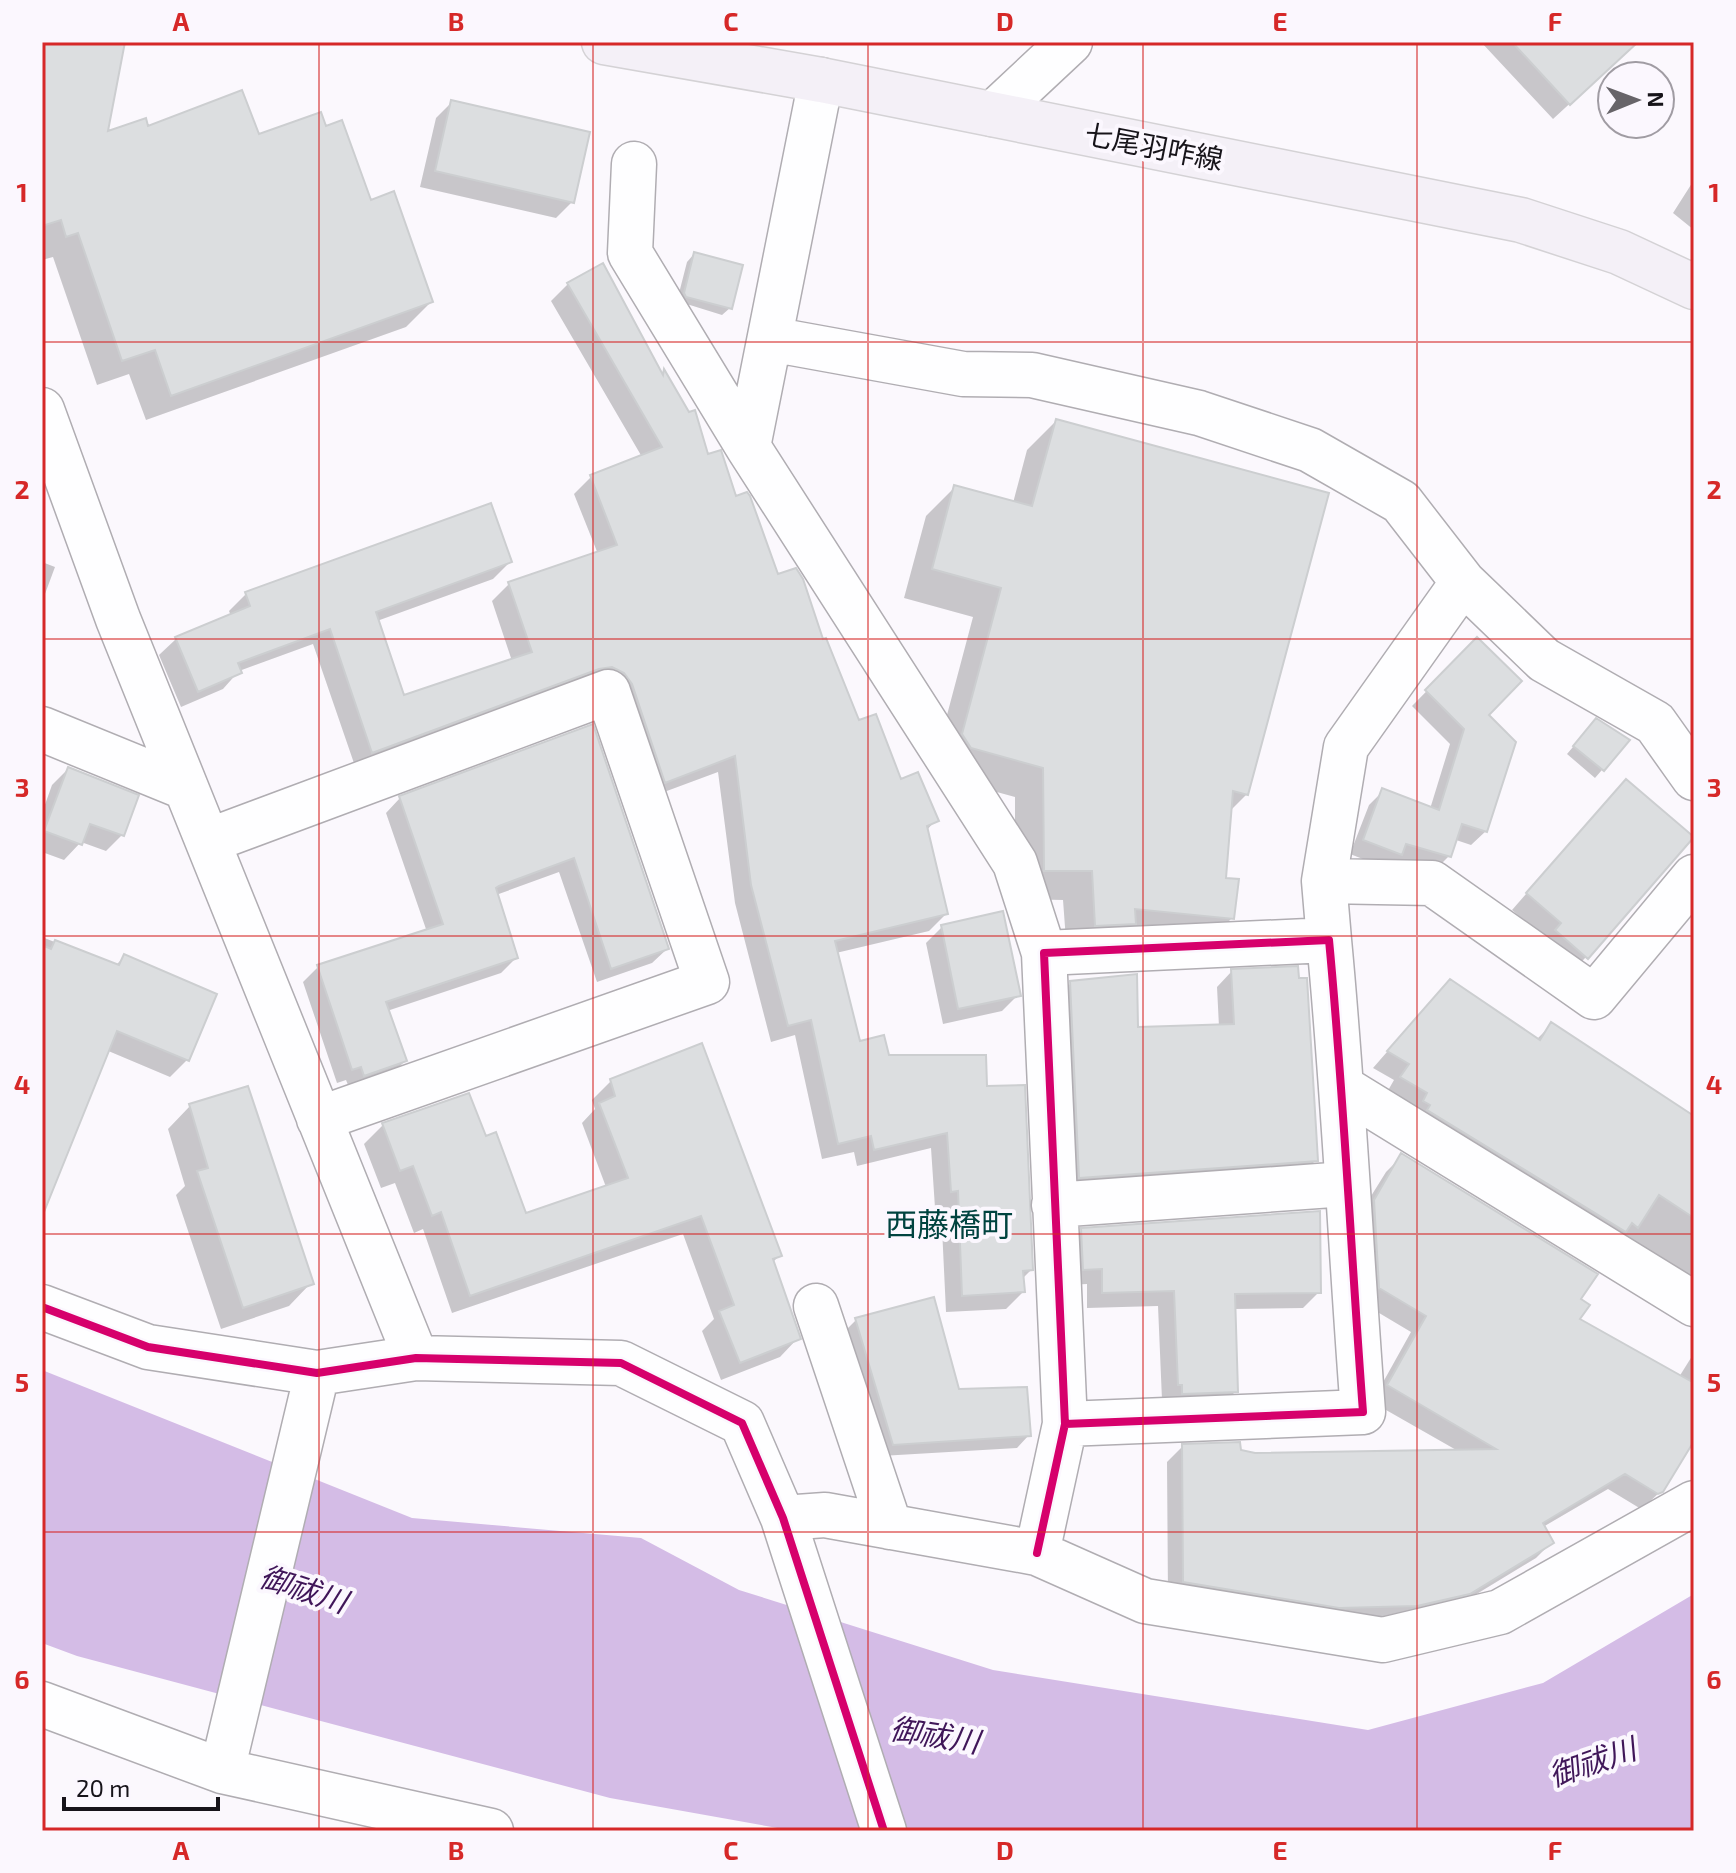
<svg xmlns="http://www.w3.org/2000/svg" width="1736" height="1873" font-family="'Exo 2','Noto Sans JP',sans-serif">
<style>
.water{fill:#d4bce6}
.shadow{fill:#0003}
.building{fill:#dcdee0;stroke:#ccced0;stroke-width:2}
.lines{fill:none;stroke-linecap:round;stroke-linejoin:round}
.minor-casing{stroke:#b0adb2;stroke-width:47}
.major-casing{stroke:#d4d2d5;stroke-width:47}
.minor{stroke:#fefeff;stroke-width:44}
.major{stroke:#f4f0f7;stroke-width:44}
.cycleway-casing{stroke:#fbf7fe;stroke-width:13}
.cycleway{stroke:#d6006c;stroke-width:8}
.grid{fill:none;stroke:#d62828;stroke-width:2;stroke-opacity:0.55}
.labels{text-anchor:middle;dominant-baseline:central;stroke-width:8;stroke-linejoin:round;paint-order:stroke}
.street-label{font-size:28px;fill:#17141a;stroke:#fbf7fe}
.water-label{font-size:30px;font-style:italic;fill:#401659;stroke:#fbf7fe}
.quarter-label{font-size:32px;fill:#00433f;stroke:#fbf7fe}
.neatline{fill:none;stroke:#d62828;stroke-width:3}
.grid-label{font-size:26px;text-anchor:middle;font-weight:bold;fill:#d62828}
</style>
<rect width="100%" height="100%" fill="#fbf8fd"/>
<!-- water -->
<path class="water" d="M42,1370L412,1518L641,1538L739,1590L993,1670L1368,1730L1543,1683L1694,1594V1831H794L610,1798L77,1656L42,1643Z"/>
<!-- shadow -->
<path class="shadow" d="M42,42H123L105,134L147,128L258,137L325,129L431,302L406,327L146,420L129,374L97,385L53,257L42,260Z
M1481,42H1625L1614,63L1553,119Z
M452,102L572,202L556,218L420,187L436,118Z
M1694,180V230L1673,213Z
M694,254L730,308L722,315L677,301L687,262Z
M568,284L661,375L664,372L706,456L735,499L776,577L821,642L858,723L900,782L936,820L926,831L946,914L929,931L836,953L859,1043L887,1057L985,1088L1031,1270L1022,1279L1023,1292L1006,1309L946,1312L941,1207L935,1208L931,1148L857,1166L854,1152L822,1159L795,1035L771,1042L735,903L718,772L648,798L615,701L356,769L313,644L239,671L223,689L181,707L159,655L176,639L231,616L229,611L246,594L510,562L493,579L377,621L403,698L512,661L492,601L509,584L598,554L574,494L591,477L642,457L551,301Z
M1056,421L1247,794L1229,812L1224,880L1232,918L1203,947L1067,954L1063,900L1015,899V797L942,777L934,764L973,617L904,598L926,516L955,487L1013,503L1027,450Z
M42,562L55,567L42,602Z
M1477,640L1486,715V831L1471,845L1456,840L1449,856L1435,870L1396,859L1386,868L1350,854L1369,805L1383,791L1430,809L1450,744L1412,706Z
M591,727L667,949L652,963L597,982L559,872L496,895L516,958L501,973L387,1011L405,1061L390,1076L350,1090L346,1080L337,1083L303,982L318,967L427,932L386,813L400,798Z
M1589,728L1627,741L1595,778L1567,754Z
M68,769L122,835L106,851L81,842L64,860L42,852V813L52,785Z
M1610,798L1586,957L1571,973L1546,940L1512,910Z
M942,927L1018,995L1002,1011L943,1024L926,943Z
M42,937L115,966L125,956L187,1060L170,1077L106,1050L47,1173L42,1171Z
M1232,971L1316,1160L1300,1176L1064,1193L1056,998L1071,983L1136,1029L1219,1027L1217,987Z
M1434,998L1536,1040L1551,1025L1694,1119V1286L1386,1094L1394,1080L1373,1068Z
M701,1046L780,1255L772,1263L798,1338L780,1357L721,1380L702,1331L714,1319L683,1234L452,1313L423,1229L414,1233L395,1183L381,1188L364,1144L383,1125L485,1139L525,1215L606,1187L582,1123L595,1109L592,1100L611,1081Z
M190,1106L311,1283L289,1306L221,1329L176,1195L185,1186L168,1129Z
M1402,1156L1578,1300L1577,1320L1679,1377L1694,1353V1445L1687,1449L1661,1491L1644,1507L1641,1509L1608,1489L1543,1527L1552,1542L1536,1558L1452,1609L1399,1621L1168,1597L1167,1462L1183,1446L1255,1455L1458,1451L1372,1402L1411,1332L1364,1304L1358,1217L1386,1172Z
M1082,1230L1319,1292L1303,1308L1233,1309L1236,1391L1220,1407L1162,1400L1158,1306L1087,1308V1284L1068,1285L1066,1246Z
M856,1320L958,1391L1029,1435L1017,1448L881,1456L844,1332Z"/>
<!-- building -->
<path class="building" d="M42,42H125L108,131L146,118L148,126L242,90L259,134L321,112L326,126L342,120L371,200L394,191L433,302L171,396L155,350L122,361L78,233L66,237L61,220L42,226Z
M1512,42H1638L1570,105Z
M451,100L590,132L574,203L435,171Z
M694,252L743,265L732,309L686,297L684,293Z
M603,263L663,375L664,369L689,412L695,410L708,454L721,450L736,496L747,492L750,496L778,574L796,568L803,579L823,639L826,638L859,720L876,714L901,779L918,772L939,821L927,826L948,914L835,941L860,1041L884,1035L889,1055H986L987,1086L1025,1085L1033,1270L1023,1271L1025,1292L962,1296L958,1191L951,1192L947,1133L874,1150L871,1136L838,1144L811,1020L788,1026L751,885L735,756L665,783L632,684L624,673L612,667L599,669L372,753L330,629L238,663L242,673L198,692L175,637L250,606L245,592L491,503L512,562L376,612L404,695L532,652L508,582L617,545L590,475L662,447L567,283Z
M1056,419L1329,493L1248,795L1233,791L1226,878L1239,879L1234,919L1135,909L1136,924L1095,926L1092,871H1044L1043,768L971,748L962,734L1001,588L932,569L954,485L1032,506Z
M1477,637L1522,681L1489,715L1516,742L1487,832L1462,824L1451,857L1406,844L1402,855L1363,840L1382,788L1439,810L1464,729L1425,690Z
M1596,718L1630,740L1604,771L1573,746Z
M593,724L669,949L611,969L574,858L499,886L496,888L518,958L386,1002L407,1061L364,1076L361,1067L352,1070L317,965L443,924L399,796Z
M68,767L139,795L124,836L90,824L82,845L44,831Z
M1626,779L1694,837L1588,959L1555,930L1561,923L1526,893Z
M1003,911L1021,996L958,1009L941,925Z
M55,940L119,965L124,954L217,994L189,1061L117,1031L44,1212L42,945L51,949Z
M1298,966L1299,978H1307L1318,1161L1079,1178L1070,981L1137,974L1138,1027L1234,1024L1231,969Z
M1450,979L1540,1040L1551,1022L1694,1116V1218L1659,1195L1638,1228L1632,1223L1626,1232L1427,1110L1430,1105L1423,1101L1427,1093L1400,1077L1409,1064L1387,1051Z
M702,1043L782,1256L773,1259L801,1339L740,1363L719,1311L734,1305L701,1216L470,1296L441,1212L432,1216L413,1166L400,1171L382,1123L469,1093L486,1136L496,1132L526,1213L628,1178L599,1103L615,1096L610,1079Z
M248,1086L314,1284L243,1308L197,1171L208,1168L189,1104Z
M1401,1153L1598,1274L1581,1299L1590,1305L1580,1319L1694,1383V1441L1663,1492L1658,1494L1625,1474L1543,1523L1554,1543L1470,1594L1417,1606L1339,1608L1183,1582L1182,1444L1240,1442L1241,1450L1255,1453L1496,1449L1387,1385L1426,1316L1379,1288L1374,1200Z
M1320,1211L1321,1293L1235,1294L1238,1392L1182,1394V1385H1178L1174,1291L1102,1293V1269L1083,1270L1081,1228Z
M934,1297L959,1389L1027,1387L1031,1436L893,1445L855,1318Z"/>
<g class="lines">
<defs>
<path id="minor" d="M821,80L748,447L1015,863L1044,953
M993,114L1070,42
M634,164L630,253L748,447
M770,339L963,374L1032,375L1199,413L1310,450L1401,502L1463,582
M42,410L118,619L416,1358
M42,729L184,787
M208,841L608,692L707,982L319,1119
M1324,881L1432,883L1594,997L1694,877
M1329,940L1324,881L1346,747L1463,582L1544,660L1655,723L1694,778
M1343,1088L1694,1304
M1054,1205L1346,1184
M816,1306L890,1527
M42,1307L148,1347L317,1373L416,1358L621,1363L742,1423L783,1518L884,1831
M783,1518L825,1515L1037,1553L1145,1601L1383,1640L1500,1612L1694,1503
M1037,1553L1065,1424L1044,953L1329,940C1344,1097 1351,1255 1363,1412L1065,1424
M42,1704L222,1771L491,1831
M222,1771L317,1373"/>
<path id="major" d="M604,42L821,80L1521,220L1619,252L1694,287"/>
</defs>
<!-- minor casing -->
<use href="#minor" class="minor-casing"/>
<!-- major casing -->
<use href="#major" class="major-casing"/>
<!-- minor -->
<use href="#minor" class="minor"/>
<!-- major -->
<use href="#major" class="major"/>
<defs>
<path id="cycleway" d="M42,1307L148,1347L317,1373L416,1358L621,1363L742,1423L783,1518L884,1831
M1037,1553L1065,1424L1044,953L1329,940C1344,1097 1351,1255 1363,1412L1065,1424"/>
</defs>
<!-- cycleway casing -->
<use href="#cycleway" class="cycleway-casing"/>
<!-- cycleway -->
<use href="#cycleway" class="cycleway"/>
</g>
<!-- grid -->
<path class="grid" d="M319,42V1831M593,42V1831M868,42V1831M1143,42V1831M1417,42V1831M42,342H1694M42,639H1694M42,936H1694M42,1234H1694M42,1532H1694"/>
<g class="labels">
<!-- street labels -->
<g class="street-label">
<text transform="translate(1154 146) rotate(11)">七尾羽咋線</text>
</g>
<!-- water labels -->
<g class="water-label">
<text transform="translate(304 1588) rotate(18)">御祓川</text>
<text transform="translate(935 1734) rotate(9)">御祓川</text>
<text transform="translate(1592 1761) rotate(-19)">御祓川</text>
</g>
<!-- quarter labels -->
<g class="quarter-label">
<text x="949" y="1223">西藤橋町</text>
</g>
</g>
<!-- border -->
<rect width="1736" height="1873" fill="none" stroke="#fbf7fe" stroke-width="88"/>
<!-- north arrow -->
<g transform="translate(1636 100) rotate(89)"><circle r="38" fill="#fbf7fe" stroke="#a09ca3" stroke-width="2"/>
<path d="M0-6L14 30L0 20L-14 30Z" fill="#676469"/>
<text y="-12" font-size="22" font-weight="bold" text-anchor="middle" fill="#17141a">N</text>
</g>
<!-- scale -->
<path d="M64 1797v12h154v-12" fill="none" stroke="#17141a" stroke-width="4"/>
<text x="76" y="1797" font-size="24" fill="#17141a" stroke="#fbf7fe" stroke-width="6" paint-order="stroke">20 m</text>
<rect x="44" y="44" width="1648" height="1785" class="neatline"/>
<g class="grid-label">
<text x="181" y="31">A</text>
<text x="456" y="31">B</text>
<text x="731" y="31">C</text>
<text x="1005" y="31">D</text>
<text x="1280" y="31">E</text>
<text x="1555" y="31">F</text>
<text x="22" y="202">1</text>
<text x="1714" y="202">1</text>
<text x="22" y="499">2</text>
<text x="1714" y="499">2</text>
<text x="22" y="797">3</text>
<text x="1714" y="797">3</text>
<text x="22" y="1094">4</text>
<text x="1714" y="1094">4</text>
<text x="22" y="1392">5</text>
<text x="1714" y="1392">5</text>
<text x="22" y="1689">6</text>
<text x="1714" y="1689">6</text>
<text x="181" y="1860">A</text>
<text x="456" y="1860">B</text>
<text x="731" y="1860">C</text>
<text x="1005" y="1860">D</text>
<text x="1280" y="1860">E</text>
<text x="1555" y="1860">F</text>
</g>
</svg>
